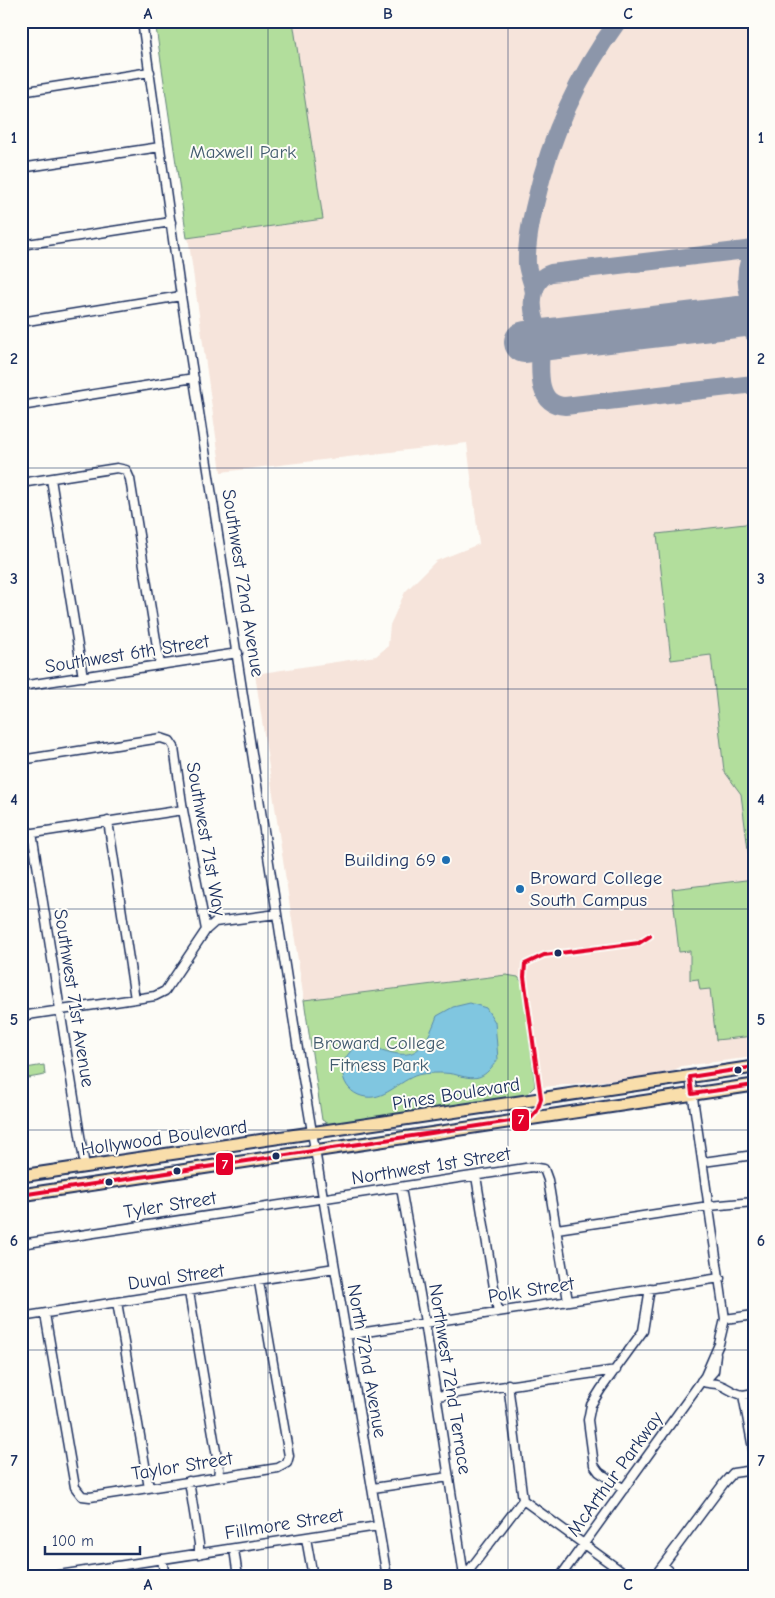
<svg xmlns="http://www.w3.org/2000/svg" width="775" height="1598" font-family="'Comic Neue',sans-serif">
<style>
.built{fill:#f6e4db}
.green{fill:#b2de9c;stroke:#66867d}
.water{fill:#80c6e0;stroke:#588aac}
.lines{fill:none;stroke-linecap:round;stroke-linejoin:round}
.taxiway{stroke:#8c96aa;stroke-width:18}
.runway{stroke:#8c96aa;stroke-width:42}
.minor-casing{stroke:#1b2f5e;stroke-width:11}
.highway-casing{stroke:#1b2f5e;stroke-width:15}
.minor{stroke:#fdfcf7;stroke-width:8}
.highway{stroke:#f9deab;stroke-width:11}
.bus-1-casing{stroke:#fdfcf7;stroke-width:8}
.bus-1{stroke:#e4002b;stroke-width:4}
.grid{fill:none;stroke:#1b2f5e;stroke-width:1;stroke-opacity:0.55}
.poi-dot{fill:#1f6fb2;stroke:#fdfcf7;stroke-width:2}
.bus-dot{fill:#1b2f5e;stroke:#fdfcf7;stroke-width:2}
.labels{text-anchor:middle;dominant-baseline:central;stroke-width:4;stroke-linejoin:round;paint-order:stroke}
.park-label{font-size:19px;fill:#415b6e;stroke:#fdfcf7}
.street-label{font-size:19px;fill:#1b2f5e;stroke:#fdfcf7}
.poi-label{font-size:19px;fill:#1b2f5e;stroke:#fdfcf7;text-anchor:end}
.line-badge{stroke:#fdfcf7;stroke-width:2}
.badge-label{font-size:14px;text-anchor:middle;font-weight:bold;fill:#fff}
.neatline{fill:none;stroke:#1b2f5e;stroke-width:2}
.grid-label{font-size:16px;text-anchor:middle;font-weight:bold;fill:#1b2f5e}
</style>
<rect width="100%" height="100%" fill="#fdfcf7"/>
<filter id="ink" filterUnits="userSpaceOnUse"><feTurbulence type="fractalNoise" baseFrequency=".02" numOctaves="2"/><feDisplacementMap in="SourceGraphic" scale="10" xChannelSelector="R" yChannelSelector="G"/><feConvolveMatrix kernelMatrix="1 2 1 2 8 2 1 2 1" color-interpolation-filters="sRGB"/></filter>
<g filter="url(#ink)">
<!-- built -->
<path class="built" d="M290,21H754V1057L682,1066L672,1071L643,1077L534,1088L524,1095L328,1124L322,1120L255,674L376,656L388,646L390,625L405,592L436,561L479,544L467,443L221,472L188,236Z"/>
<!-- green -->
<path class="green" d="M155,21H293L323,219L187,238Z
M754,523V871L750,866L741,794L724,771L711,655L671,660L657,534Z
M754,879V1036L716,1040L710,989L700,990L698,979L690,980V951L679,952L672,889Z
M506,975L518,977L523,984L535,1086L526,1095L329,1124L322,1120L304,1000Z
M44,1065L45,1075L28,1078L26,1068Z"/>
<!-- water -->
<path class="water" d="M470,1003L486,1008L495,1022L498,1059C484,1078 479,1081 457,1075C448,1072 431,1073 422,1074C402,1077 387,1100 366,1097C343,1094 335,1067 351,1051C354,1047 360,1045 365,1044C408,1060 420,1062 437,1016L453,1007Z"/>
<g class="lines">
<!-- taxiway -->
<path class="taxiway" d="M754,249L551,273C531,279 530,305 536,323C537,329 541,335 541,342C541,363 533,405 565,406L754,384
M754,254C743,265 745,292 754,305
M534,293C533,283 528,274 527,264C526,243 531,220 536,200C551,134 578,76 618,21
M735,317L746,308L749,294
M735,317L746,322L754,334"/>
<!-- runway -->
<path class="runway" d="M525,342L754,315"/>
<defs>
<path id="minor" d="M142,21L181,296L297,1043L387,1577
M21,92L150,72
M21,168L160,147
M21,245L171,222
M21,322L181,296
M21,406L194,378
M51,479L83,677
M21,483L117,468L126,470L130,479L160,665
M21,686L238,653
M21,760L161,738L170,741L174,747L183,810L206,930L165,991L155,996L21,1016
M108,821L135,999
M32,833L85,1167
M21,835L183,810
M206,930L215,922L277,914
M703,1162L754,1155
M476,1176L498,1312
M401,1188L425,1322L464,1576
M557,1229L709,1206L754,1202
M21,1244L532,1167L544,1169L548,1180L568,1301
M189,1292L219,1469L218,1477
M117,1302L149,1488
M45,1314L75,1487L82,1496L90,1497L278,1468L287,1463L289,1456L259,1282
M21,1317L335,1268
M725,1319L754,1315
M346,1335L720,1278
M701,1381C707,1384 711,1383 717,1384C726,1386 732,1393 743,1395L754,1454
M705,1381L714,1371L716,1354
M508,1384L523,1500
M743,1395L754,1393
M437,1396L616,1370
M189,1481L199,1544V1554
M373,1488L449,1477
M624,1489L599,1472L594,1465L588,1420L591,1405L601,1389L643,1331L650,1288
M523,1500L629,1577
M306,1538L313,1577
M234,1549L238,1577
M162,1559L165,1577
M663,1565L676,1577
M46,1577L378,1526
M464,1577L523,1500
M560,1577L705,1376L719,1344L725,1319L690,1077
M654,1577L724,1483L733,1473L754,1470"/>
<path id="highway" d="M21,1176L754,1067
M21,1195L754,1085"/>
</defs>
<!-- minor casing -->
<use href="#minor" class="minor-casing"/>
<!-- highway casing -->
<use href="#highway" class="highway-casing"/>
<!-- minor -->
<use href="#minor" class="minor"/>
<!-- highway -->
<use href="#highway" class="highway"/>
<defs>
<path id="bus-1" d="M525,964L544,955L639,943L650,936
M754,1067L690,1077L692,1094L754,1085
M21,1195L531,1118L537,1111L541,1099L524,977L525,964"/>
</defs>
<!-- bus-1 casing -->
<use href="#bus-1" class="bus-1-casing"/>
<!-- bus-1 -->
<use href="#bus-1" class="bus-1"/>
</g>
</g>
<!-- grid -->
<path class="grid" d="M268,21V1577M508,21V1577M21,248H754M21,468H754M21,689H754M21,909H754M21,1130H754M21,1350H754"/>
<!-- markers -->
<g class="poi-dot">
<circle cx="446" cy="860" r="5"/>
<circle cx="520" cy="889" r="5"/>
</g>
<g class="bus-dot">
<circle cx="558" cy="953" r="4.5"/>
<circle cx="738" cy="1070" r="4.5"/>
<circle cx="276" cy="1156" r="4.5"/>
<circle cx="177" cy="1171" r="4.5"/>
<circle cx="109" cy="1182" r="4.5"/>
</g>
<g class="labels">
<!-- park labels -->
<g class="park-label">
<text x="243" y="152">Maxwell Park</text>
<text x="379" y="1043">Broward College<tspan x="379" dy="22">Fitness Park</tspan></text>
</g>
<!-- street labels -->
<g class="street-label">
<text transform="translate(243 583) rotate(81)">Southwest 72nd Avenue</text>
<text transform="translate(127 654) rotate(-9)">Southwest 6th Street</text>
<text transform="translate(206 839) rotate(80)">Southwest 71st Way</text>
<text transform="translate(74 998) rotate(81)">Southwest 71st Avenue</text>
<text transform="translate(456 1094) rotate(-9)">Pines Boulevard</text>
<text transform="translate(164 1138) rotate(-8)">Hollywood Boulevard</text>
<text transform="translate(431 1166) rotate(-9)">Northwest 1st Street</text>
<text transform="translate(170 1205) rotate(-9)">Tyler Street</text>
<text transform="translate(176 1277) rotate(-8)">Duval Street</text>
<text transform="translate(531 1290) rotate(-9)">Polk Street</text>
<text transform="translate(367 1361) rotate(80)">North 72nd Avenue</text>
<text transform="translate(450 1379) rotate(81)">Northwest 72nd Terrace</text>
<text transform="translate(182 1466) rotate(-9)">Taylor Street</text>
<text transform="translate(615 1474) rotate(-54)">McArthur Parkway</text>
<text transform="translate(284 1524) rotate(-9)">Fillmore Street</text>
</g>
<!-- poi labels -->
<g class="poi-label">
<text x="436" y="860">Building 69</text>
<text x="530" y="878" text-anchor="start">Broward College<tspan x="530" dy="22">South Campus</tspan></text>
</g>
</g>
<g class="line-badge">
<rect x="511" y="1108" width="19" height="24" rx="5" fill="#e4002b"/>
<rect x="215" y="1152" width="19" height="24" rx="5" fill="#e4002b"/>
</g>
<g class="badge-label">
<text x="521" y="1124">7</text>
<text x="225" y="1169">7</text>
</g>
<!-- margin -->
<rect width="775" height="1598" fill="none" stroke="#fdfcf7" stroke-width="55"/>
<!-- scale -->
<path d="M45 1546v8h95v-8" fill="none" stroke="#1b2f5e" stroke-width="2.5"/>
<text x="52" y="1546" font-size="15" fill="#1b2f5e" stroke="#fdfcf7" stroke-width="4" paint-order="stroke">100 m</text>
<rect x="28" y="28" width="720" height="1542" class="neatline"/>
<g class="grid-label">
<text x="148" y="19">A</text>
<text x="388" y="19">B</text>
<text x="628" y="19">C</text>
<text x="14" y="143">1</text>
<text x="761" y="143">1</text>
<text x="14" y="364">2</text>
<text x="761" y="364">2</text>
<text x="14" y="584">3</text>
<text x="761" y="584">3</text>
<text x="14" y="805">4</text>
<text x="761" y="805">4</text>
<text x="14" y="1025">5</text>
<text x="761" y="1025">5</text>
<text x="14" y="1246">6</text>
<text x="761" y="1246">6</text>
<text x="14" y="1466">7</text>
<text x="761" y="1466">7</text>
<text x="148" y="1590">A</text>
<text x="388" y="1590">B</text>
<text x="628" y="1590">C</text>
</g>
</svg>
